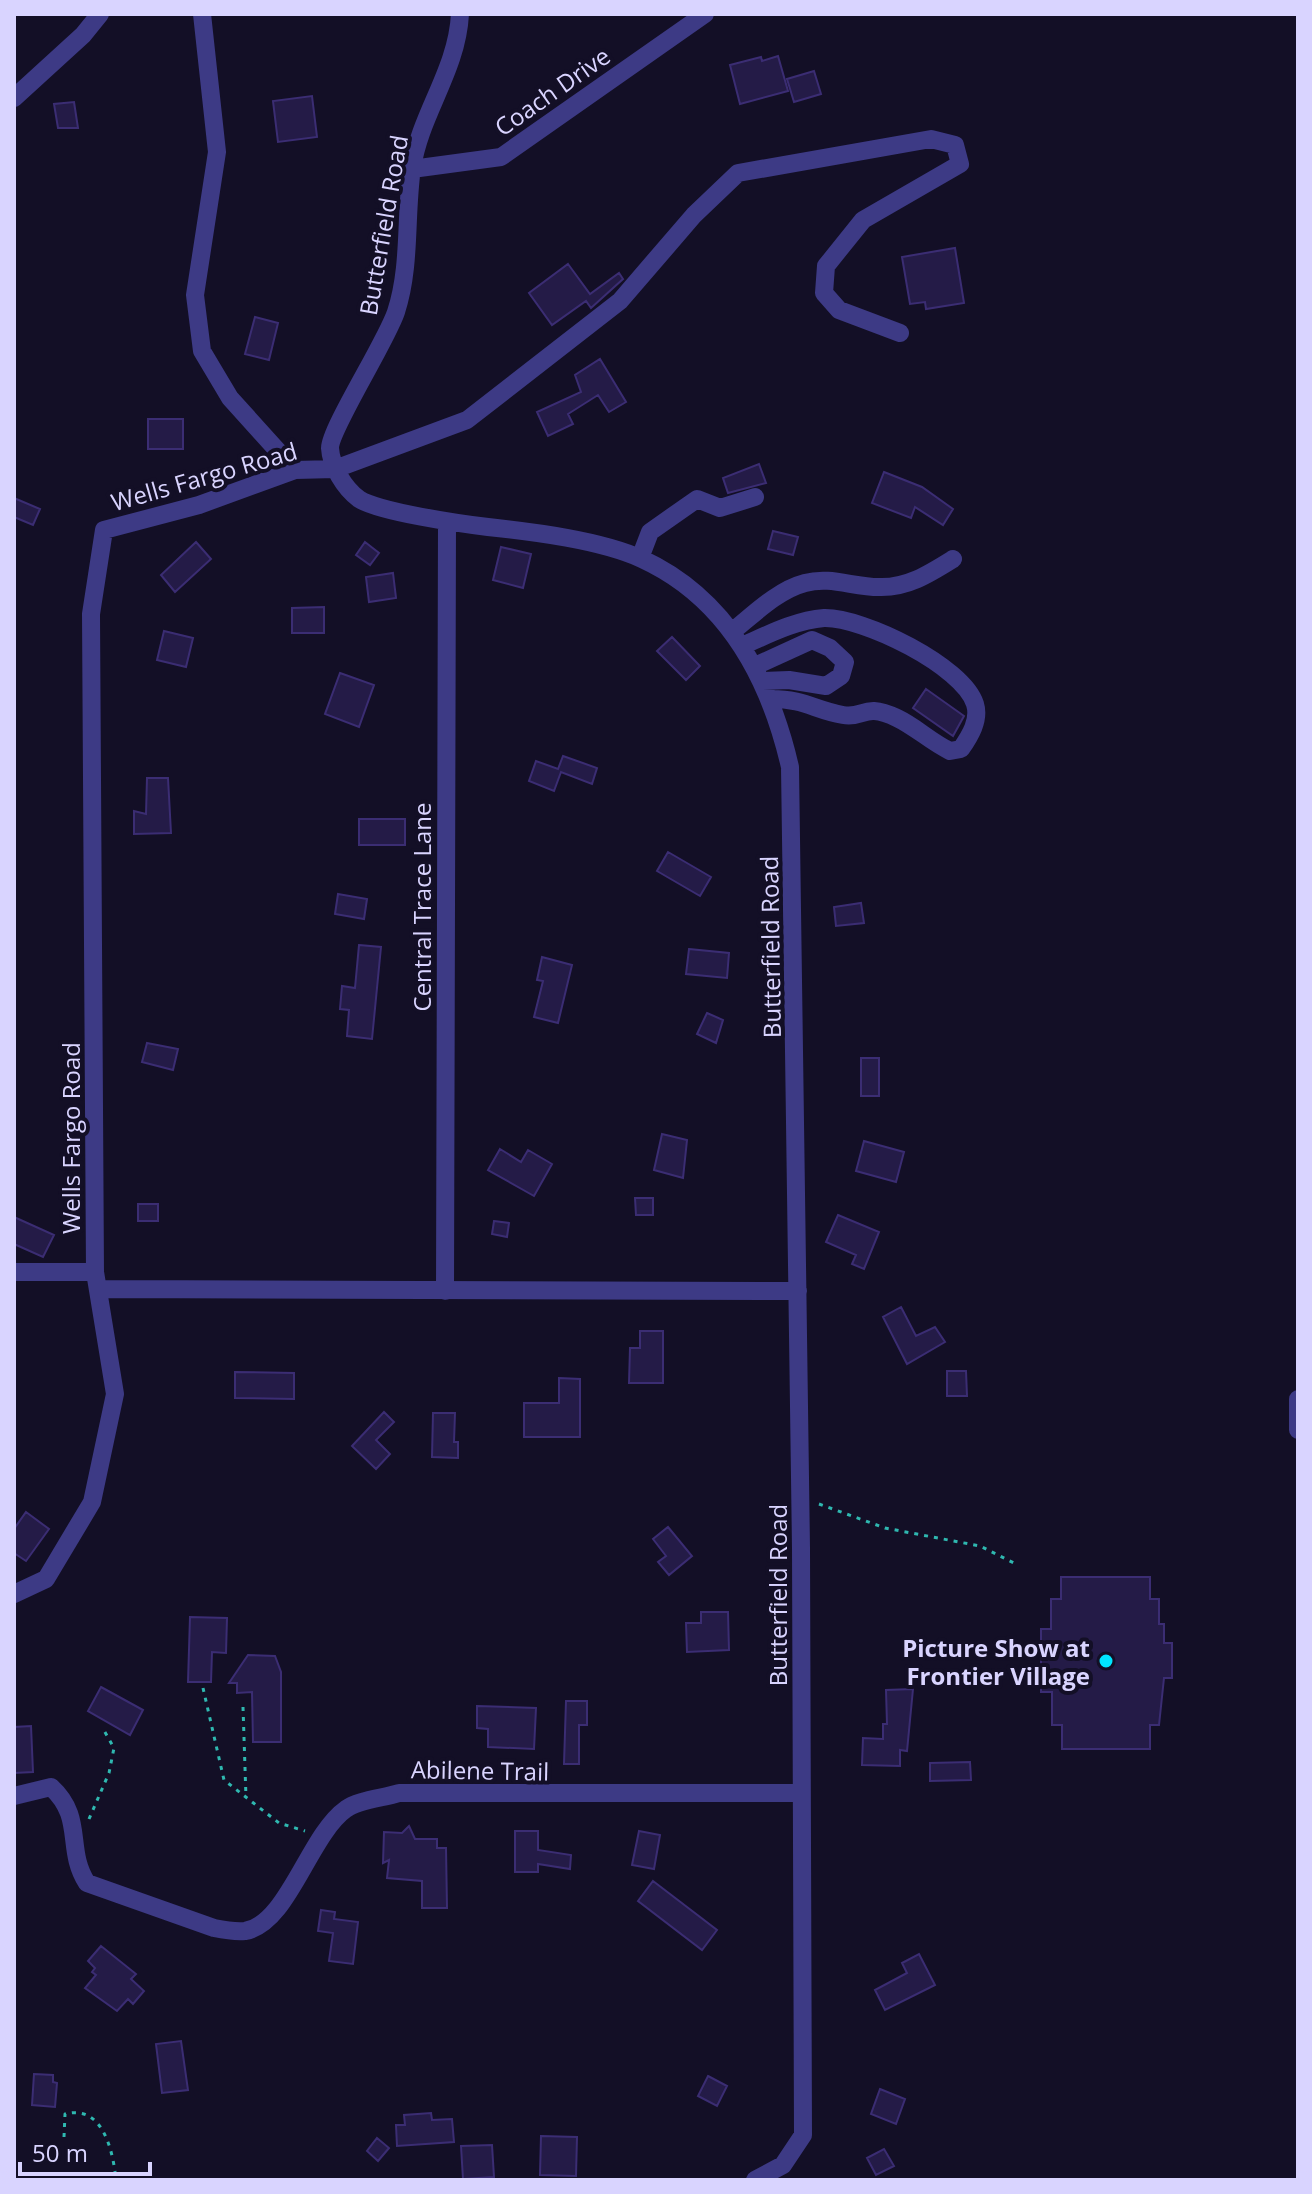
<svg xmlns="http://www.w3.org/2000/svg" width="1312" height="2194" font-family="'Open Sans',sans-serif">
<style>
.building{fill:#241b47;stroke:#3b2d73;stroke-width:2}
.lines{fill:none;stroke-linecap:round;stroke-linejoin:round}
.path{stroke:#2fb8b0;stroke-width:3;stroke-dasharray:4 6;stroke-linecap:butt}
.minor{stroke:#3d3a85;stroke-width:18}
.poi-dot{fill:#00e5ff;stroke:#130f26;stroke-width:3}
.labels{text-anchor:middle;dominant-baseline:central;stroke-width:8;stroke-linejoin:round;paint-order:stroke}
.street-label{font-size:24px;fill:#d9d4ff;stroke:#130f26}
.poi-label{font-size:24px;font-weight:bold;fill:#d9d4ff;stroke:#130f26;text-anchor:end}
</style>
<rect width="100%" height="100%" fill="#130f26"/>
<!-- building -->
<path class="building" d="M778,56L788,91L740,104L730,65L761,57L762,61Z
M814,71L821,94L794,102L787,79Z
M312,96L317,137L278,142L273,101Z
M74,102L78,128H58L54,104Z
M955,248L964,303L926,309L925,302L910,304L902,257Z
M568,264L590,294L619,273L623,279L591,308L586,301L552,325L529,293Z
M255,317L278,323L269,360L245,354Z
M600,359L626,402L609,412L598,395L568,414L573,424L548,436L537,412L581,392L575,375Z
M148,419H183V449H148Z
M759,464L766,483L728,493L723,478Z
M884,472L922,487L953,509L943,525L915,507L911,518L872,503Z
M14,498L40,509L33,525L14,517Z
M773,531L798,537L793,555L768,549Z
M196,542L211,559L175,592L161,575Z
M365,542L379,553L370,565L356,555Z
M501,547L531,554L523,588L493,580Z
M393,573L396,598L369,602L366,577Z
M324,607V633H292V608Z
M164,631L193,638L186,667L157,660Z
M672,637L700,666L686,680L657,651Z
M340,673L374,685L359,727L325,714Z
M926,689L964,716L953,736L913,708Z
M563,756L597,768L592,784L561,772L554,791L529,781L536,761L558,769Z
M147,778H168L171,833L134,834V811L146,814Z
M359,819H405V845H359Z
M668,852L711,877L700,896L657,871Z
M338,894L367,899L364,919L335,914Z
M861,903L864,923L836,926L834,907Z
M359,945L381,947L372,1039L347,1036L349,1010L340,1009L342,986L355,988Z
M689,949L729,953L727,978L686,974Z
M542,957L572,965L558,1023L534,1017L543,981L537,980Z
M707,1013L723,1020L716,1043L697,1034Z
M147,1043L178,1049L173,1070L142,1062Z
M861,1058H879V1096H861Z
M662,1134L687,1140L683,1178L654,1170Z
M864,1141L904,1152L896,1182L856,1171Z
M500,1149L521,1162L528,1150L552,1164L534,1196L488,1170Z
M635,1198H653V1215H636Z
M138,1204H158V1221H138Z
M838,1215L879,1232L864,1269L852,1264L856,1255L826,1242Z
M14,1217L54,1235L43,1257L14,1244Z
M494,1221L509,1223L507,1237L492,1234Z
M901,1307L916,1336L935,1327L945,1342L907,1364L883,1317Z
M640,1331H663V1383H629L630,1348H640Z
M947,1371H966L967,1396H947Z
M235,1372L294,1373V1399L235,1398Z
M559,1378L580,1379V1437H524V1403H559Z
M384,1412L394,1422L376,1440L390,1454L376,1469L352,1446Z
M433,1413H455L454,1442H458V1458L432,1457Z
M26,1512L49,1529L26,1561L14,1553V1529Z
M668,1527L692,1556L669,1575L658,1562L666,1556L653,1539Z
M1061,1577H1150V1599H1159V1624H1164V1643H1172V1678H1164L1159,1725H1150V1749H1062V1725H1052V1692H1041V1629H1051V1599H1061Z
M701,1612H728L729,1650L687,1652L686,1623H701Z
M190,1617L227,1618L226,1653L212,1652L211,1682H188Z
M248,1655L275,1656L281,1672V1742H253L252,1692L237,1693V1683H229Z
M101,1687L143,1710L130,1735L88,1711Z
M913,1689L907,1751L900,1750V1766L862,1765L863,1738L883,1739V1724H887L886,1690Z
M566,1701H587V1725H579V1764H564Z
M477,1706L536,1708L534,1749L488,1747V1729L477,1728Z
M31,1726L33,1772L14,1773V1727Z
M970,1762L971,1780L930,1781V1763Z
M409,1826L415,1839H437V1848H446L447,1908H422V1881L387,1878L389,1860L383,1863L384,1832L402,1833Z
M515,1831H538V1850L571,1855L570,1869L538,1864V1872H515Z
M639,1831L660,1835L654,1869L632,1865Z
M653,1881L717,1930L702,1950L638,1901Z
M321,1910L335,1912L334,1919L358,1922L353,1964L329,1961L333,1933L318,1931Z
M101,1946L136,1974L131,1979L144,1991L133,2004L128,1999L117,2011L85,1988L96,1975L92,1972L95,1968L88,1961Z
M919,1954L935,1985L885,2010L875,1990L907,1973L902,1963Z
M181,2041L188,2090L162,2093L156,2044Z
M34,2074L53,2075V2082L57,2083L55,2107L32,2105Z
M708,2076L727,2086L717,2106L698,2096Z
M880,2089L905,2099L896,2124L871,2114Z
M431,2113L432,2120L452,2119L454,2142L397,2146L396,2125H405L404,2115Z
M541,2136L577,2137L576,2176L540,2175Z
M377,2138L389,2148L378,2161L367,2151Z
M492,2145L494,2177L463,2179L461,2146Z
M884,2149L894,2166L876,2175L867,2158Z"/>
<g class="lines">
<!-- path -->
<path class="path" d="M819,1504L885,1528L980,1546L1016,1564
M203,1688L224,1780L279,1823L305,1831
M243,1707L246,1798
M89,1819L109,1773L114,1748L102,1727
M64,2137L65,2114C103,2104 113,2151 116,2180"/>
<!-- minor -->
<path class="minor" d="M202,14L217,152L195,295L202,351L230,398L295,470
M460,14C457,71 420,114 412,168C405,216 411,266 396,312C386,342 330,429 330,448C331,466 344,488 359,499C379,512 462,524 488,527C534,532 600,540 642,559C727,598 770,680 790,767L801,1548L803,2135L783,2165L755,2180
M14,98L83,35L100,14
M412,169L501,157L705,14
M640,558L650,532L697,499L720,508L755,497
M733,631C754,614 778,590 805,583C830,576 853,587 879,587C907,588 929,574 953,559
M742,646C767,635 796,620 824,618C863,617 963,666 975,704C980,720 970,736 961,749L950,751C931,742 916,727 897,718C863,702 865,719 843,715C814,710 805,699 771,699
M755,666L812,640L830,648L845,662L841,676L826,686L789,680L763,681
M14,1272H95
M100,1289L798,1291
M445,1291L447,523
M1298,1399V1430
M14,1594L46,1579L92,1502L115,1394L95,1272L91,614L104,530L199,505L295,470L335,469L467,420L620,301L694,215L738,173L931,139L955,145L960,164L863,220L826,266L824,293L839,310L900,333
M14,1796L51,1787C85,1818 65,1849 87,1883L214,1928C224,1930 235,1932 245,1931C288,1924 309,1835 346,1809C358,1800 384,1798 399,1793H801"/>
</g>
<!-- markers -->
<circle class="poi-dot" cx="1106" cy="1661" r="8"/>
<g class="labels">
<!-- street labels -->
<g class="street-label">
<text transform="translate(552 91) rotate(-35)">Coach Drive</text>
<text transform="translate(383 225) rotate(-80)">Butterfield Road</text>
<text transform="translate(204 476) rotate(-16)">Wells Fargo Road</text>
<text transform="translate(421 907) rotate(-90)">Central Trace Lane</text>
<text transform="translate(770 947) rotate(-91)">Butterfield Road</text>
<text transform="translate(70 1138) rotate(-90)">Wells Fargo Road</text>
<text transform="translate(777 1595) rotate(-90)">Butterfield Road</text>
<text transform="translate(480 1770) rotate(1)">Abilene Trail</text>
</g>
<!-- poi labels -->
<g class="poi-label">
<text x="1090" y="1647">Picture Show at<tspan x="1090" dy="28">Frontier Village</tspan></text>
</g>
</g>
<!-- border -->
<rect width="1312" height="2194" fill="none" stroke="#d9d4ff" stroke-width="32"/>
<!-- scale -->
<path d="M20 2162v12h130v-12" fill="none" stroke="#d9d4ff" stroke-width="4"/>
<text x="32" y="2162" font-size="24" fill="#d9d4ff" stroke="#130f26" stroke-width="6" paint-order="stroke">50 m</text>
</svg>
